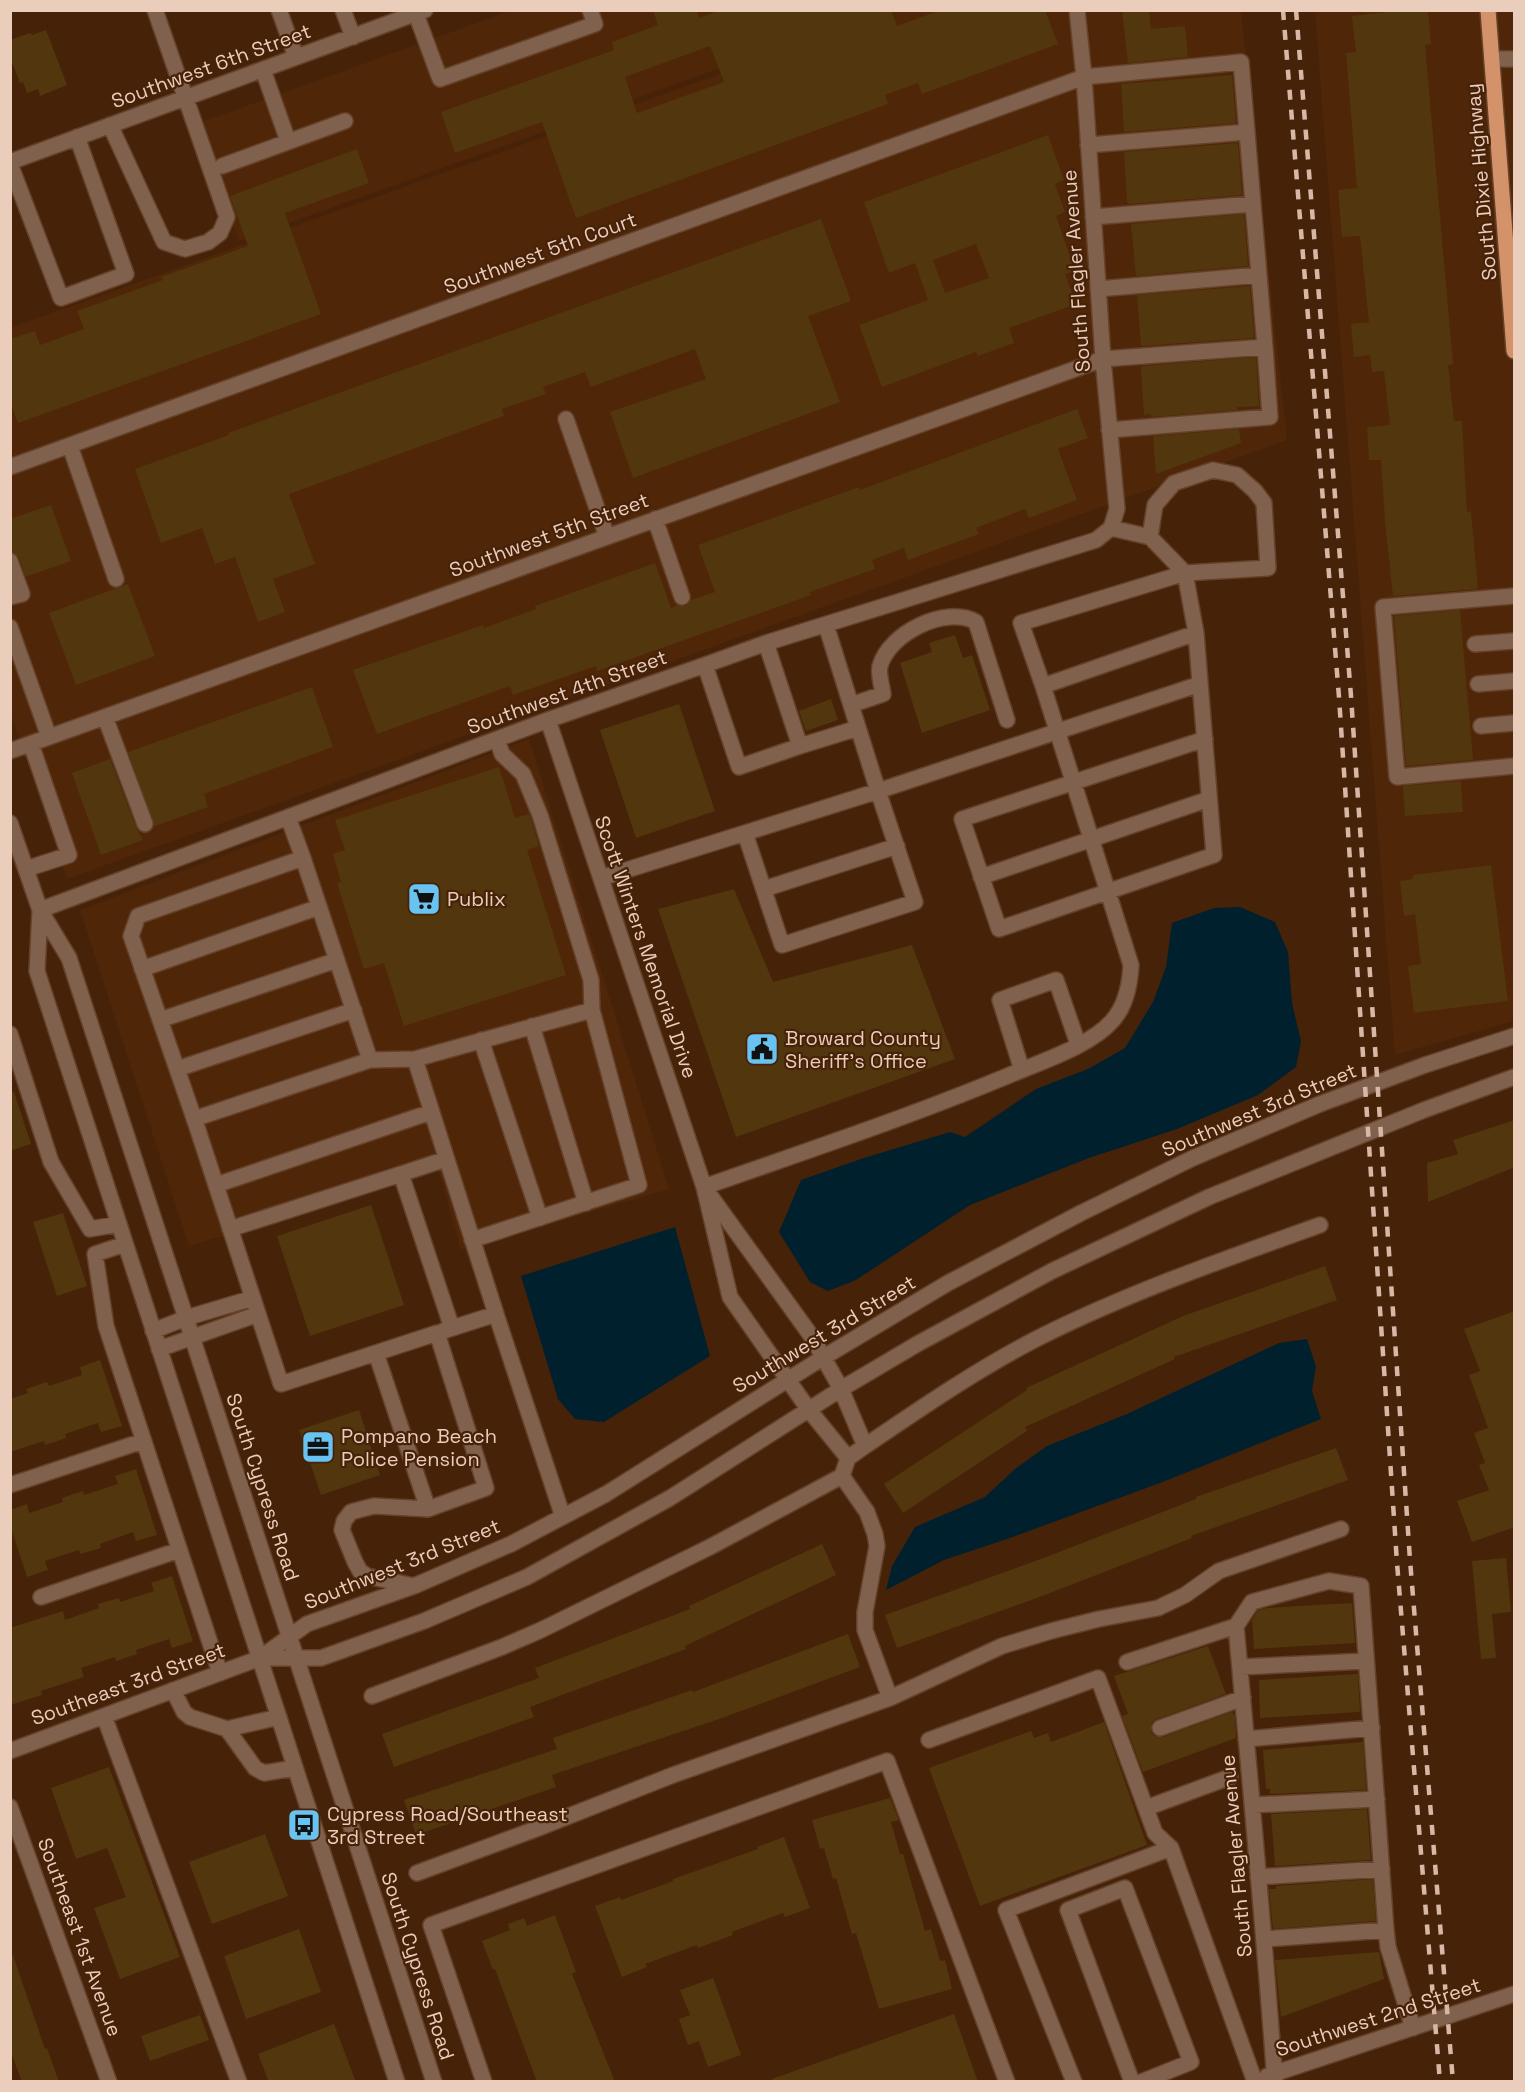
<svg xmlns="http://www.w3.org/2000/svg" width="1525" height="2092" font-family="'Space Grotesk',sans-serif">
<style>
.built{fill:#502608}
.water{fill:#01202e}
.building{fill:#52360e;fill-rule:evenodd}
.lines{fill:none;stroke-linecap:round;stroke-linejoin:round}
.minor-casing{stroke:#644128;stroke-width:18}
.major-casing{stroke:#644128;stroke-width:18}
.minor{stroke:#80614e;stroke-width:15}
.major{stroke:#d3926a;stroke-width:15}
.rail{stroke:#d7b8a6;stroke-width:4.5;stroke-dasharray:10 10;stroke-linecap:butt}
.labels{text-anchor:middle;dominant-baseline:central;stroke-width:4.5;stroke-linejoin:round;paint-order:stroke}
.street-label{font-size:20px;fill:#ebcdbc;stroke:#462208}
.poi-label{font-size:20px;fill:#ebcdbc;stroke:#462208;text-anchor:start}
</style>
<rect width="100%" height="100%" fill="#462208"/>
<!-- built -->
<path class="built" d="M510,11H880L239,241L196,124Z
M896,11H1241L1287,440L67,879L11,714L10,328Z
M1315,11H1514V1021L1395,1055Z
M529,739L669,1189L461,1250L438,1168L189,1246L80,910Z"/>
<!-- water -->
<path class="water" d="M1240,907L1275,922L1288,952L1292,1003L1301,1041L1296,1067L1258,1095L1177,1129L1089,1158L970,1205L856,1280L828,1291L810,1282L779,1232L801,1180L864,1158L950,1132L965,1137L1036,1089L1088,1069L1125,1048L1153,1002L1166,967L1172,923L1214,908Z
M675,1227L710,1356L604,1422L575,1419L558,1399L521,1276Z
M1307,1339L1316,1367L1312,1391L1321,1419L1160,1483L1007,1539L944,1560L886,1590L892,1566L915,1527L985,1497L1015,1469L1047,1446L1127,1414L1279,1343Z"/>
<!-- building -->
<path class="building" d="M653,10H697L699,18L721,10H891L897,26L941,10H1045L1058,44L922,94L918,83L885,95L888,104L576,218L542,122L455,153L441,112L614,50L612,42L658,25ZM710,46L724,82L637,113L625,77Z
M1122,10H1149L1151,29L1185,26L1188,57L1128,63Z
M1404,10H1428L1431,44L1425,45L1453,364L1448,365L1454,421H1462L1467,512L1471,511L1478,589L1393,596L1385,521L1381,460H1369L1367,427L1390,425L1384,371L1372,372L1370,355L1354,357L1351,324L1369,322L1360,236L1342,237L1338,190L1357,188L1346,53L1356,52L1352,16Z
M46,30L67,85L40,96L38,89L27,93L23,82L20,83L10,57V40L30,33L32,35Z
M1232,75L1236,123L1124,132L1121,84Z
M1048,135L1064,180L1055,184L1065,212L1056,216L1075,271L1065,274L1076,304L1009,328L1014,343L978,356L976,352L882,387L859,325L928,300L915,263L889,273L864,202ZM976,244L989,278L945,293L933,260Z
M1238,143L1242,195L1129,204L1127,202L1124,152Z
M357,149L369,183L285,213L321,314L18,423L10,402V339L35,331L40,345L84,329L77,311L163,280L161,277L248,246L230,196Z
M1244,214L1248,266L1136,276L1131,224Z
M821,219L851,301L808,316L840,402L633,478L610,412L706,379L695,349L591,387L585,372L543,387L546,394L502,409L504,416L289,494L315,564L273,579L285,612L258,622L235,557L215,564L202,528L161,543L135,469L229,435L228,433Z
M1250,286L1254,338L1141,346L1137,295Z
M1256,357L1259,406L1237,407V410L1151,417V414L1144,415L1141,367L1143,366Z
M1077,409L1088,438L1058,449L1077,500L1029,518L1025,509L976,528L979,534L908,560L904,548L872,560L875,569L810,592L811,595L597,671L596,666L513,695L510,686L377,734L353,670L483,625L484,628L536,609L535,606L655,563L671,608L677,605L686,606L691,600L715,592L698,545L859,487L860,490Z
M1239,429L1241,443L1156,474L1153,436Z
M51,505L71,561L28,576L25,575L19,557L10,551V519Z
M128,584L155,656L76,685L49,613Z
M1460,610L1473,760L1406,766L1394,616Z
M955,635L963,658L972,655L990,710L922,733L900,663L932,652L929,643Z
M312,687L333,747L204,794L208,807L155,826L128,752Z
M831,699L838,720L806,731L799,711Z
M679,704L715,811L636,838L600,730Z
M110,759L136,827L143,840L101,855L72,773Z
M499,767L515,818L529,814L531,818L539,846L527,850L566,975L404,1026L384,963L364,969L337,883L341,882L333,854L345,850L335,820Z
M1461,781L1463,812L1405,816L1403,786Z
M1491,865L1508,1001L1414,1013L1408,966L1421,964L1415,914L1404,916L1400,881L1413,879V875Z
M734,889L773,982L912,945L955,1059L736,1137L658,909Z
M10,1092H14L31,1144L10,1151Z
M1515,1120V1167L1428,1202L1427,1163L1458,1154L1453,1140Z
M371,1205L404,1305L310,1336L277,1236Z
M63,1213L87,1286L57,1296L33,1222Z
M1325,1266L1337,1300L1174,1357L1175,1359L1025,1427L1027,1431L903,1513L884,1484L1027,1390L1026,1388L1183,1316Z
M1515,1311V1527L1472,1542L1457,1501L1489,1490L1479,1465L1485,1463L1474,1433L1488,1428L1469,1375L1480,1371L1464,1329Z
M100,1360L122,1426L101,1432L98,1423L65,1434L66,1438L45,1445L44,1441L10,1452V1399L28,1393L26,1389L47,1382L49,1386L82,1375L80,1367Z
M359,1410L380,1475L321,1495L299,1430Z
M1336,1448L1348,1480L1191,1536L1192,1538L1037,1598L897,1648L885,1615L1041,1559L1196,1499V1497Z
M136,1469L157,1535L136,1541L133,1532L100,1544L101,1548L80,1554L79,1550L45,1561L48,1570L27,1577L10,1525V1510L27,1504L29,1513L63,1502L62,1498L83,1491L84,1495L118,1484L115,1476Z
M822,1544L836,1575L685,1646L686,1649L530,1707L534,1717L394,1767L382,1734L539,1678L535,1668L690,1609L689,1606Z
M1506,1558L1511,1612L1492,1614L1496,1658L1481,1659L1472,1561Z
M172,1576L193,1641L172,1648L169,1639L136,1650L137,1654L116,1661L115,1657L81,1668L84,1677L41,1691L42,1695L10,1705V1628L63,1611L65,1620L99,1608L98,1604L119,1598L120,1602L154,1591L151,1583Z
M1352,1603L1355,1643L1254,1649L1252,1620L1258,1610L1267,1608Z
M848,1634L860,1667L722,1718L552,1775L556,1787L416,1835L404,1800L557,1749L553,1738L692,1690L693,1692Z
M1208,1646L1226,1694L1157,1719L1152,1722L1151,1731L1154,1736L1163,1737L1232,1712L1235,1716L1236,1738L1143,1772L1122,1716L1128,1714L1114,1676Z
M1358,1674L1360,1712L1260,1718L1259,1680Z
M1104,1722L1147,1845L980,1906L929,1768L1031,1731L1034,1738L1048,1733L1051,1742Z
M1363,1742L1366,1790L1270,1794V1789H1266L1263,1750Z
M109,1767L180,1957L120,1979L94,1908L126,1897L107,1848L76,1859L51,1788Z
M890,1798L899,1820L891,1822L900,1854H903L925,1931L931,1929L940,1961L945,1960L952,1989L879,2009L856,1933L852,1934L836,1878L833,1879L824,1848L820,1849L812,1820Z
M1367,1809L1371,1860L1275,1866L1271,1814Z
M265,1834L288,1896L212,1924L189,1862Z
M784,1837L810,1908L785,1917L783,1913L732,1932L733,1935L698,1948L697,1945L645,1964L647,1967L622,1977L595,1906L620,1897L621,1900L673,1881V1879L758,1849L757,1847Z
M1373,1879L1376,1921L1273,1929L1269,1889H1276V1886Z
M555,1915L576,1972L572,1974L615,2082H537L495,1969L493,1970L482,1941L510,1930L508,1924L524,1918L527,1926Z
M299,1929L321,1992L246,2019L224,1956Z
M1379,1952L1384,1979L1281,2017L1275,1960Z
M13,1955L45,2049L47,2048L59,2082H22L10,2050V1956Z
M713,1978L741,2055L708,2067L699,2041L688,2045L679,2019L690,2015L680,1990Z
M954,2014L978,2082H773L772,2079Z
M200,2015L209,2040L150,2061L141,2036Z
M334,2024L356,2082H269L258,2054Z"/>
<g class="lines">
<defs>
<path id="minor" d="M279,10L296,57
M343,10L353,37
M1077,10L1084,77L1103,359L1117,509L1111,528
M416,14L440,79L595,24L590,10
M1492,59H1514
M263,70L288,141
M110,125L164,242L185,249L208,242L220,233L227,217L155,10
M10,162L425,10
M10,164L61,298L126,274L77,137
M222,166L345,121
M1093,217L1253,204
M1098,289L1259,275
M566,419L607,537
M1109,430L1270,417L1265,347
M70,446L116,579
M10,467L1084,77L1241,62L1247,132L1088,145
M655,519L682,597
M1111,528L1150,537L1185,573L1196,633L1214,855L999,929L962,819L1205,739
M10,561L22,594L10,597
M1514,596L1383,607L1397,777L1514,766
M826,625L851,705
M10,627L49,737
M766,643L800,746L858,728
M1475,644L1514,641
M705,665L739,767L800,746
M1478,684L1514,681
M1043,686L1021,623L1185,573L1268,568L1264,503L1255,491L1237,475L1213,470L1174,483L1155,505L1150,537
M105,717L145,824
M548,720L704,1187L730,1297L809,1410L848,1458
M1007,720L976,622C946,605 889,633 880,666C878,674 882,686 883,694L851,705L878,791L745,833L782,945L915,902L878,791L1200,684
M1481,726L1514,723
M497,739L502,754L523,774L540,815L591,980L592,1010
M10,751L1103,359L1265,347L1247,132
M288,817L303,858
M10,823L40,910L69,958L434,2082
M26,869L69,855L31,744
M981,877L1209,799
M601,878L745,833
M764,889L897,846
M40,910L37,971L397,2082
M40,910L548,720L705,665L766,643L1096,540L1111,528
M142,969L319,907
M160,1020L337,960
M532,1026L586,1203
M10,1034L51,1162L90,1229L119,1224
M481,1040L540,1218
M370,1060L415,1059
M177,1069L354,1010
M1022,1070L1000,1000L1056,980L1078,1044
M194,1119L370,1060L303,858L138,916L131,936L196,1124L281,1384L437,1333L486,1488L428,1509L374,1506L362,1509L351,1512L344,1521L342,1530L355,1562L360,1571L367,1576L414,1586
M401,1174L446,1159
M216,1185L431,1112
M704,1187C809,1150 915,1115 1017,1072C1046,1060 1093,1044 1113,1020C1126,1005 1130,984 1131,965L1043,686L1196,633
M709,1194L812,1337L841,1389L865,1446
M230,1229L401,1174L452,1328
M472,1240L639,1185L592,1010L415,1059L496,1314
M125,1244L95,1254L106,1326L220,1673
M153,1331L186,1318L253,1298
M443,1331L496,1314L563,1517
M159,1349L258,1314
M376,1353L428,1509
M10,1485L143,1441
M41,1597L179,1550
M1236,1626C1250,1778 1264,1930 1275,2082
M260,1658H321L424,1621L527,1577L670,1498L841,1389L919,1343L1052,1271L1209,1197L1424,1110L1514,1077
M1127,1662L1236,1626L1252,1602L1329,1581L1361,1586L1386,1930L1388,1947L1413,2028
M1240,1667L1366,1661
M173,1690L184,1712L190,1717L227,1729L255,1768L264,1773L295,1768
M372,1696L502,1647L541,1630L710,1547L842,1476L848,1458L865,1446C921,1408 979,1368 1040,1337C1130,1292 1225,1259 1320,1225
M890,1698L1002,1646L1051,1631L1099,1619L1158,1608L1185,1595L1219,1571L1341,1529
M104,1716L239,2082
M1160,1728L1243,1698
M227,1729L279,1717
M1246,1739L1372,1728
M929,1740L1098,1678L1155,1833L1171,1848
M10,1751L260,1658L307,1624L414,1586L511,1544L606,1494L824,1357L948,1283L1081,1213L1193,1158L1320,1104L1425,1065L1514,1036
M1252,1805L1377,1799
M10,1807L109,2082
M1146,1808L1230,1777
M417,1873L536,1829L673,1775L890,1698L865,1630V1612L877,1546L875,1534L867,1512L842,1476
M1258,1877L1382,1869
M1265,1939L1386,1930
M1267,2076L1514,1994
M484,2082L431,1925L887,1761L1007,2082
M1074,2082L1006,1910L1171,1848L1255,2082
M1132,2082L1068,1910L1125,1888L1191,2062L1141,2082"/>
<path id="major" d="M1488,10L1514,351"/>
</defs>
<!-- minor casing -->
<use href="#minor" class="minor-casing"/>
<!-- major casing -->
<use href="#major" class="major-casing"/>
<!-- minor -->
<use href="#minor" class="minor"/>
<!-- major -->
<use href="#major" class="major"/>
<!-- rail -->
<path class="rail" d="M1283,10L1339,697L1397,1563L1440,2082
M1296,10L1351,696L1410,1560L1453,2082"/>
</g>
<!-- icons -->
<defs>
<symbol id="supermarket-square" viewBox="-11 -11 22 22"><rect x="-9" y="-9" width="18" height="18" rx="4" fill="#69c3f1" stroke="#462208"/><path d="M-6-5.5h2.5l.6 2H6L4.5 2H-2.5L-4.4-4H-6ZM-1.5 3.2a1.3 1.3 0 1 0 .1 0ZM3 3.2a1.3 1.3 0 1 0 .1 0Z" fill="#111"/></symbol>
<symbol id="civic-square" viewBox="-11 -11 22 22"><rect x="-9" y="-9" width="18" height="18" rx="4" fill="#69c3f1" stroke="#462208"/><path d="M-.6-6.5H3V-4.5H.6V-3L4-1V1h2V6H-6V1h2V-1L-.6-3ZM-1.2 2.5V6h2.4V2.5Z" fill="#111"/></symbol>
<symbol id="office-square" viewBox="-11 -11 22 22"><rect x="-9" y="-9" width="18" height="18" rx="4" fill="#69c3f1" stroke="#462208"/><path d="M-6-3h4V-5.5h4V-3h4V5H-6ZM-1-4.5V-3h2v-1.5ZM-6 0V1H6V0Z" fill="#111"/></symbol>
<symbol id="bus-square" viewBox="-11 -11 22 22"><rect x="-9" y="-9" width="18" height="18" rx="4" fill="#69c3f1" stroke="#462208"/><path d="M-5-6H5V4H4V6H2V4H-2V6H-4V4H-5ZM-3.5-4V0h7V-4ZM-3.5 1.2v1.5H-2V1.2ZM2 1.2v1.5H3.5V1.2Z" fill="#111"/></symbol>
</defs>
<g fill-rule="evenodd">
<use href="#supermarket-square" x="405" y="880" width="38" height="38"/>
<use href="#civic-square" x="743" y="1030" width="38" height="38"/>
<use href="#office-square" x="299" y="1428" width="38" height="38"/>
<use href="#bus-square" x="285" y="1806" width="38" height="38"/>
</g>
<g class="labels">
<!-- street labels -->
<g class="street-label">
<text transform="translate(211 66) rotate(-20)">Southwest 6th Street</text>
<text transform="translate(1481 182) rotate(-95)">South Dixie Highway</text>
<text transform="translate(540 253) rotate(-20)">Southwest 5th Court</text>
<text transform="translate(1076 271) rotate(-94)">South Flagler Avenue</text>
<text transform="translate(549 535) rotate(-20)">Southwest 5th Street</text>
<text transform="translate(567 692) rotate(-20)">Southwest 4th Street</text>
<text transform="translate(646 947) rotate(71)">Scott Winters Memorial Drive</text>
<text transform="translate(1259 1110) rotate(-23)">Southwest 3rd Street</text>
<text transform="translate(824 1334) rotate(-31)">Southwest 3rd Street</text>
<text transform="translate(263 1487) rotate(72)">South Cypress Road</text>
<text transform="translate(402 1564) rotate(-22)">Southwest 3rd Street</text>
<text transform="translate(128 1684) rotate(-20)">Southeast 3rd Street</text>
<text transform="translate(1236 1856) rotate(-95)">South Flagler Avenue</text>
<text transform="translate(80 1937) rotate(70)">Southeast 1st Avenue</text>
<text transform="translate(418 1966) rotate(72)">South Cypress Road</text>
<text transform="translate(1378 2017) rotate(-18)">Southwest 2nd Street</text>
</g>
<!-- poi labels -->
<g class="poi-label">
<text x="447" y="899">Publix</text>
<text x="785" y="1038">Broward County<tspan x="785" dy="23">Sheriff's Office</tspan></text>
<text x="341" y="1436">Pompano Beach<tspan x="341" dy="23">Police Pension</tspan></text>
<text x="327" y="1814">Cypress Road/Southeast<tspan x="327" dy="23">3rd Street</tspan></text>
</g>
</g>
<!-- border -->
<rect width="1525" height="2092" fill="none" stroke="#ebcdbc" stroke-width="24"/>
</svg>
